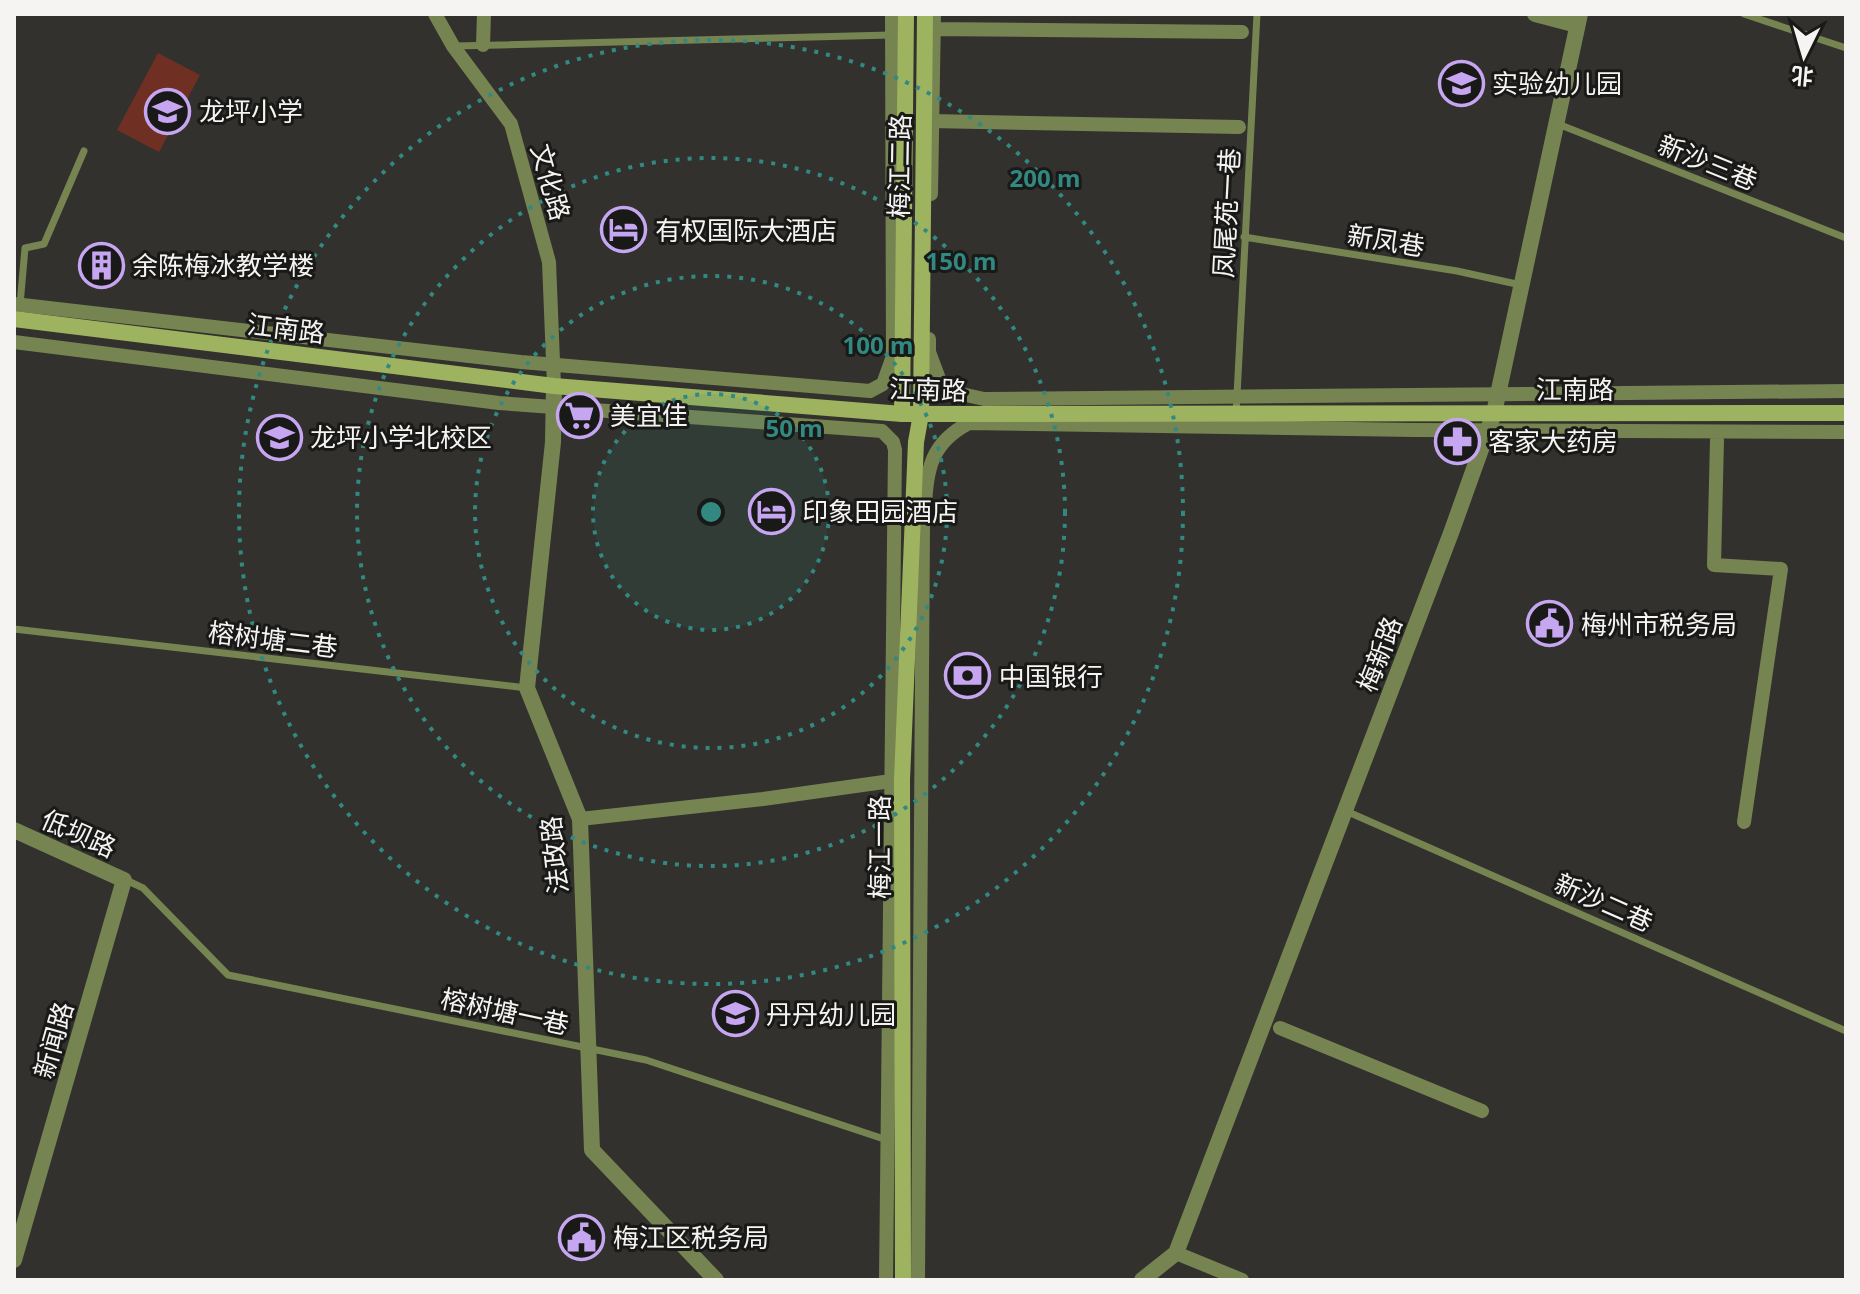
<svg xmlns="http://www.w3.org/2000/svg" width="1860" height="1294" font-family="'Noto Sans','Noto Sans SC',sans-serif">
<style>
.green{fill:#6f3023}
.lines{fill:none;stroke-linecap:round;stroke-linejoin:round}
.service{stroke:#768452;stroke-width:7}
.minor{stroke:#768452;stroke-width:14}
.tertiary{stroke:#768452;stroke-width:16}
.secondary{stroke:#9db360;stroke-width:16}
.ring{fill:none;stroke:#328982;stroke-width:4;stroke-dasharray:4 8}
.labels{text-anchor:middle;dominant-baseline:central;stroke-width:6;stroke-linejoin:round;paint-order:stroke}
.poi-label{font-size:26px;fill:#f5f4f2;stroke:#191917;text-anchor:start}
.street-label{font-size:26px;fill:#f5f4f2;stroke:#191917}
.centre{fill:#328982;stroke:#191917;stroke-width:4}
.ring-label{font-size:24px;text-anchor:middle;font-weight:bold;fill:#328982;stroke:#191917;stroke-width:6;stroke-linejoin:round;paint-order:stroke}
</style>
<rect width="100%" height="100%" fill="#32312d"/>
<!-- green -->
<path class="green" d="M158,53L200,75L159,152L117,130Z"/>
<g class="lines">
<!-- service -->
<path class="service" d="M1744,14L1846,48
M456,46L891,35
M1558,124L1846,238
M1244,237L1457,271L1521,285
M20,305L25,248L44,244L84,151
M1236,414L1257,14
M14,629L527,688
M1346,811L1846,1031
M126,880L143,888L228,975L646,1060L890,1141"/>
<!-- minor -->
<path class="minor" d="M435,14L453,46L511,124L549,262L554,386
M930,29L1242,32
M483,45L484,14
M929,121L1239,127
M931,194L934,14
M14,304L521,362L870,391L883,384L893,356L892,14
M929,339V352L941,384L957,393L984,399L1846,391
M14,342L499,403L882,431L893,442L895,450L886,1280
M1717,440L1714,565L1781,569L1744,822
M580,819L763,799L898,780
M1280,1028L1482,1111
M1176,1253L1242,1280
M918,1280L923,525C928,479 923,447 969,423L1414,430L1846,432"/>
<!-- tertiary -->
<path class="tertiary" d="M1535,14L1577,25
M554,386L553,442L527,688L580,819L592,1150L716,1280
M14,830L124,880L14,1260
M1142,1280L1176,1253L1451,533L1494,413L1580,14"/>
<!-- secondary -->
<path class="secondary" d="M14,319L554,386L902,414L1846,413
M902,414L906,14
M903,1280L902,780L916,442L921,414L925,14"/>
</g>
<!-- distance rings -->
<circle cx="711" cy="512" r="118" fill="#328982" fill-opacity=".12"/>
<g class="ring">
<circle cx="711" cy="512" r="118"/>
<circle cx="711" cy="512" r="236"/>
<circle cx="711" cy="512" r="354"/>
<circle cx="711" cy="512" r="472"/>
</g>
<!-- icons -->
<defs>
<symbol id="school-ring" viewBox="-11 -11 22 22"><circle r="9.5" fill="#191917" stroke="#c6a6f0" stroke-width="1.5"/><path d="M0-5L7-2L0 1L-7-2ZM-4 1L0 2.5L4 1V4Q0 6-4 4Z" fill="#c6a6f0"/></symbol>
<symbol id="hotel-ring" viewBox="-11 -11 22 22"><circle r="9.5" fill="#191917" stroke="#c6a6f0" stroke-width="1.5"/><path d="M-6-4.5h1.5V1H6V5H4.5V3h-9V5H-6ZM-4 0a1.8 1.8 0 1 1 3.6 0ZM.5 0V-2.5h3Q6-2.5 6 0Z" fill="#c6a6f0"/></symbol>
<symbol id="building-ring" viewBox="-11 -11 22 22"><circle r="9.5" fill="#191917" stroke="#c6a6f0" stroke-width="1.5"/><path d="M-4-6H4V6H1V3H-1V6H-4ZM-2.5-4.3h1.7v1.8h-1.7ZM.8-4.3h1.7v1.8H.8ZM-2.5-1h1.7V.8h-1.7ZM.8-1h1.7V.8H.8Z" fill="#c6a6f0"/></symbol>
<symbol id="supermarket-ring" viewBox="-11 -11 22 22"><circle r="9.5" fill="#191917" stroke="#c6a6f0" stroke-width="1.5"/><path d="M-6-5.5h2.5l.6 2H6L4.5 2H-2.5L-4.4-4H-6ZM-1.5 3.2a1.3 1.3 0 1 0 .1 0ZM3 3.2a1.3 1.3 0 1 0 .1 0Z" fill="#c6a6f0"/></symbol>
<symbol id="pharmacy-ring" viewBox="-11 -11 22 22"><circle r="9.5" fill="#191917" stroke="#c6a6f0" stroke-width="1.5"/><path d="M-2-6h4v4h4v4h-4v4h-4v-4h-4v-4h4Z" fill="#c6a6f0"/></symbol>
<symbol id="civic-ring" viewBox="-11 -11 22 22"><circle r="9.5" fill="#191917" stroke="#c6a6f0" stroke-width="1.5"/><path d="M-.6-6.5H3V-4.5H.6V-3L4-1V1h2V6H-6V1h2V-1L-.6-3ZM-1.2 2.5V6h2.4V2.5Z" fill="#c6a6f0"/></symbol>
<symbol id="bank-ring" viewBox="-11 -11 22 22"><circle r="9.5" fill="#191917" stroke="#c6a6f0" stroke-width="1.5"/><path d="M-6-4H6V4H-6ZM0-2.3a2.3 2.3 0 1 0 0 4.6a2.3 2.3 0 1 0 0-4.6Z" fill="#c6a6f0"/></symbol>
</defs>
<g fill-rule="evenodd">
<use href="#school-ring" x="1436" y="58" width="51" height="51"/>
<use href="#school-ring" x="142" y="86" width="51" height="51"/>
<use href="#hotel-ring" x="598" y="204" width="51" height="51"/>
<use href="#building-ring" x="76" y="240" width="51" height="51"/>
<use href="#supermarket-ring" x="554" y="390" width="51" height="51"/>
<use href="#school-ring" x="254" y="412" width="51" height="51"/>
<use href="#pharmacy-ring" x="1432" y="416" width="51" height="51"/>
<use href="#hotel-ring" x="746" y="486" width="51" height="51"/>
<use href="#civic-ring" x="1524" y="598" width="51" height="51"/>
<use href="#bank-ring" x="942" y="650" width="51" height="51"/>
<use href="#school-ring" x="710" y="988" width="51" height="51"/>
<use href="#civic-ring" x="556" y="1212" width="51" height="51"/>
</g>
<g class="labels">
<!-- poi labels -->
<g class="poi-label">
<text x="1492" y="83">实验幼儿园</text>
<text x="199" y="111">龙坪小学</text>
<text x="655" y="230">有权国际大酒店</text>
<text x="132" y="265">余陈梅冰教学楼</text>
<text x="610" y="415">美宜佳</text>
<text x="310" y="437">龙坪小学北校区</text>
<text x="1488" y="441">客家大药房</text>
<text x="802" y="511">印象田园酒店</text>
<text x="1581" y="624">梅州市税务局</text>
<text x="999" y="676">中国银行</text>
<text x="766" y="1014">丹丹幼儿园</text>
<text x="613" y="1237">梅江区税务局</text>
</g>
<!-- street labels -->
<g class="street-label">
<text transform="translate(1708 162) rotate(22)">新沙三巷</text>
<text transform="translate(899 166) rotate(-89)">梅江二路</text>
<text transform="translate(551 182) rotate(74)">文化路</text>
<text transform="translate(1226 213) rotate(-87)">凤尾苑一巷</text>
<text transform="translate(1386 240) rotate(9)">新凤巷</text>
<text transform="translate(286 328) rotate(7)">江南路</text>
<text transform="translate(928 389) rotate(2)">江南路</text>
<text x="1575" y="389">江南路</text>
<text transform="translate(273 639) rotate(7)">榕树塘二巷</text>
<text transform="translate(1379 654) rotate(-69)">梅新路</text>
<text transform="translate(79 833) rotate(24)">低坝路</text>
<text transform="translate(879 847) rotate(-90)">梅江一路</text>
<text transform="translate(554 855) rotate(-96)">法政路</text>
<text transform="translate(1604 902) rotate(24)">新沙二巷</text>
<text transform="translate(505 1011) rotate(12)">榕树塘一巷</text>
<text transform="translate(53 1040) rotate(-74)">新闻路</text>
</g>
</g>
<circle cx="711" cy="512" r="12" class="centre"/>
<g class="ring-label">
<text x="1045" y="187">200 m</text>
<text x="961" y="270">150 m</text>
<text x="878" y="354">100 m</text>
<text x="794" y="437">50 m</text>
</g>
<!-- border -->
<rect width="1860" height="1294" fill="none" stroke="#f5f4f2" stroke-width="32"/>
<!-- north arrow -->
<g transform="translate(1804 56) rotate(185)" stroke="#191917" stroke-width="6" paint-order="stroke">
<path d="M0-6L14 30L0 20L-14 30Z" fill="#f5f4f2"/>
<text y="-12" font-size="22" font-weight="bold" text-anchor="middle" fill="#f5f4f2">北</text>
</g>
</svg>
